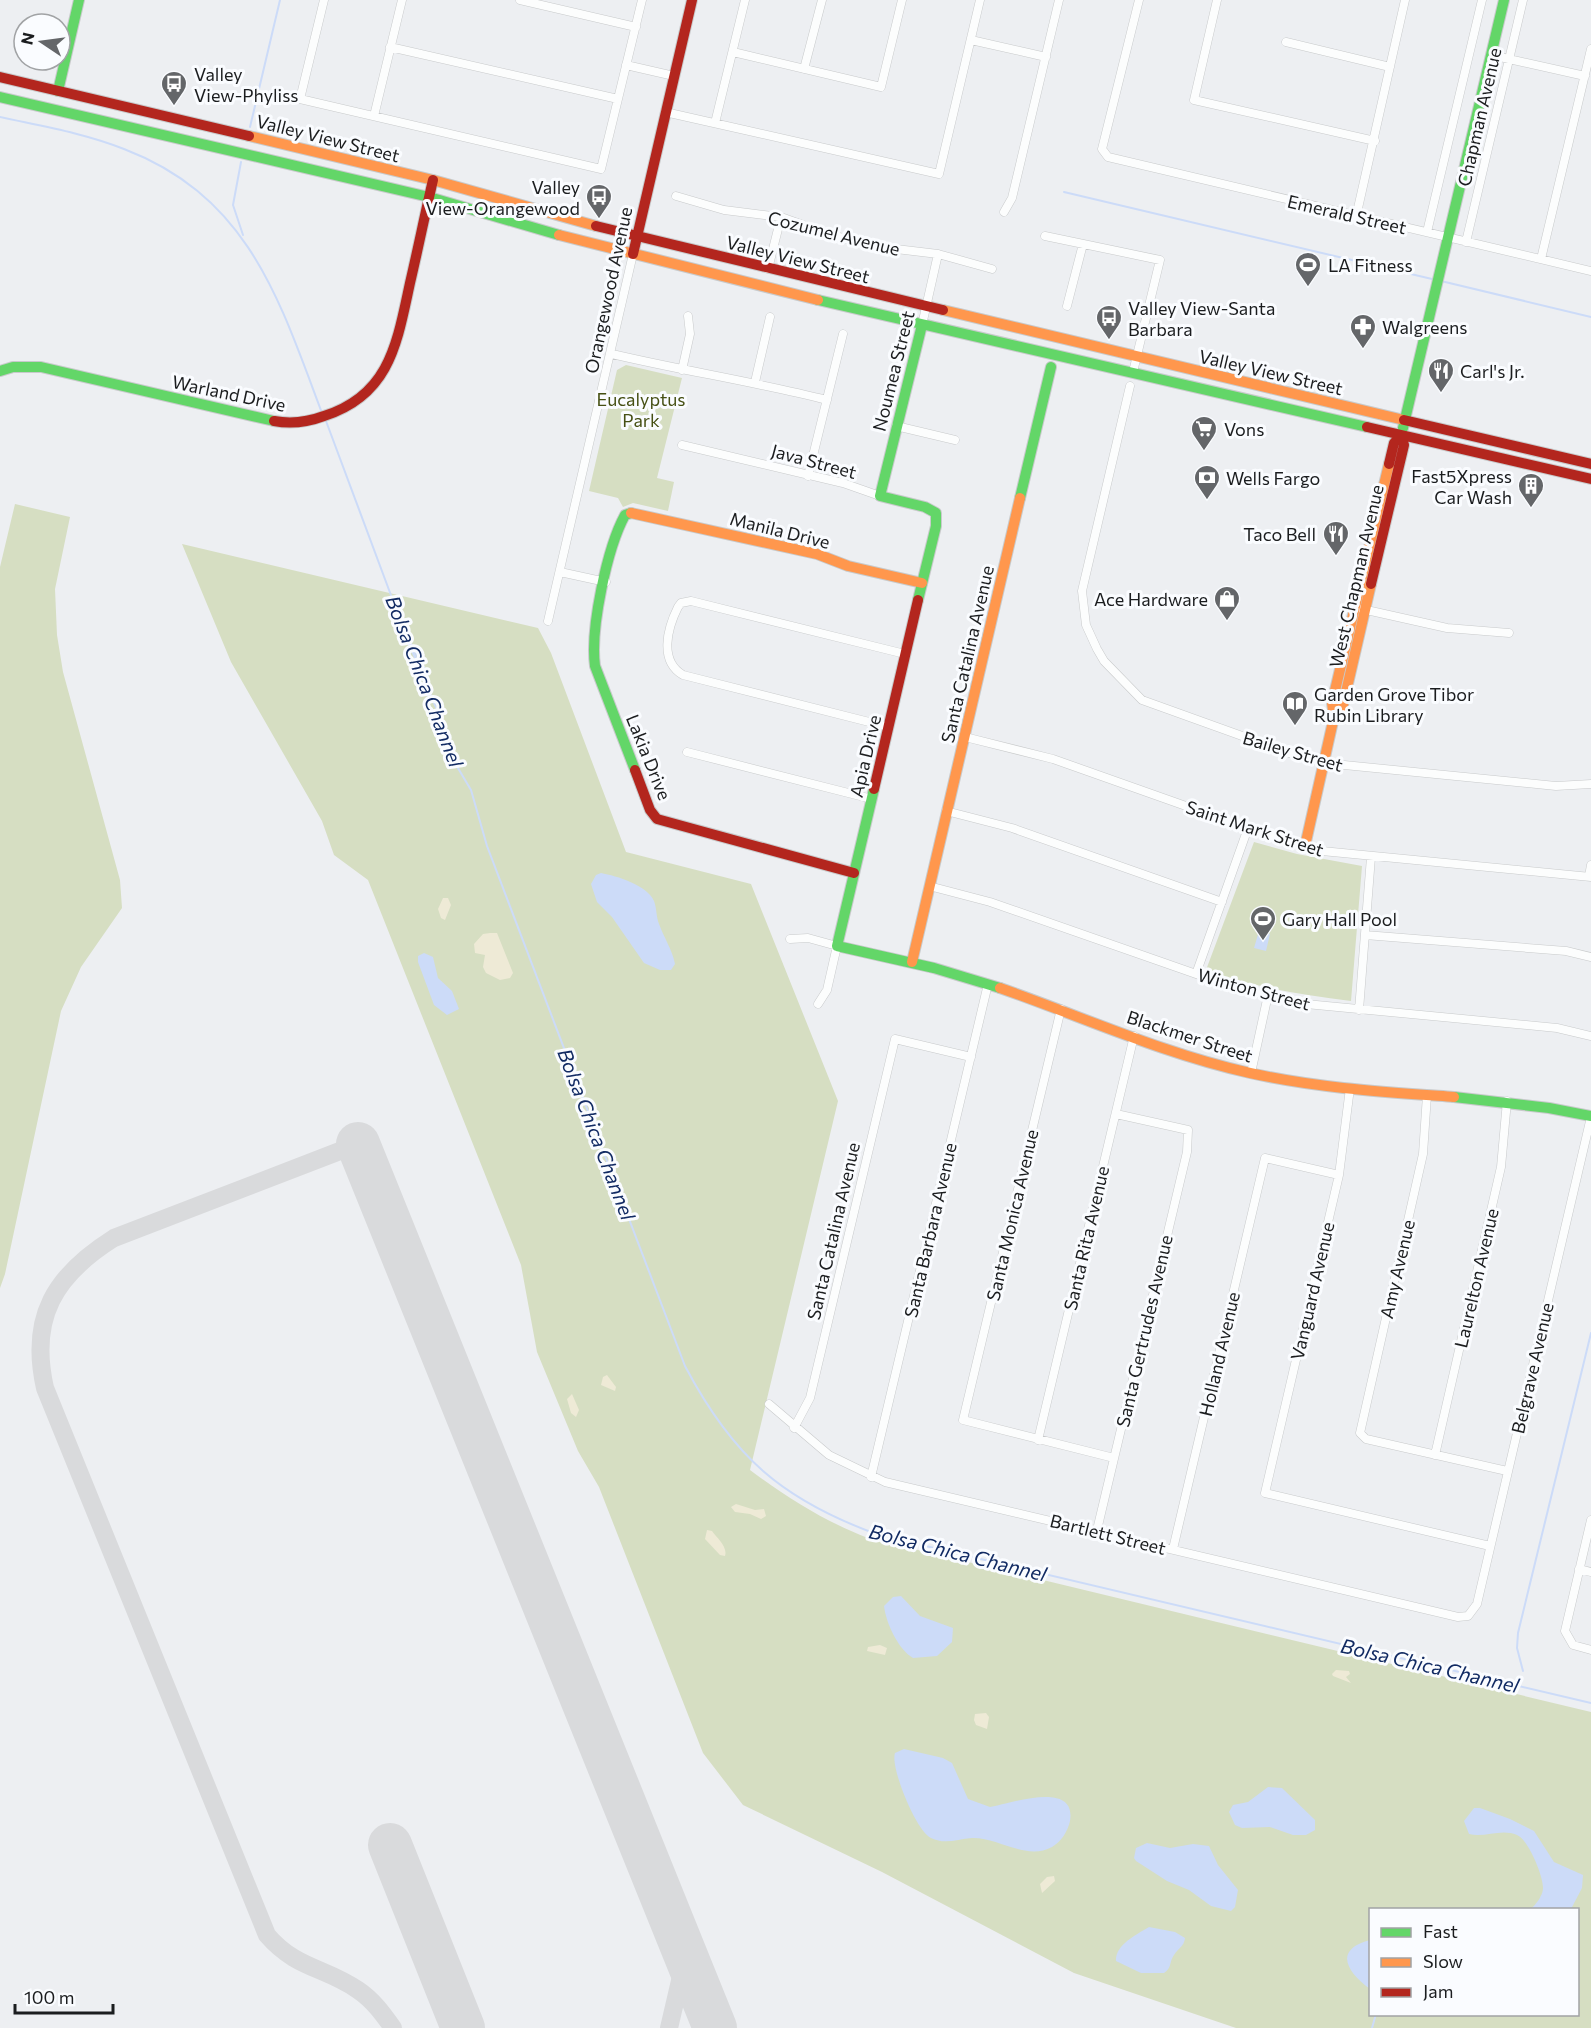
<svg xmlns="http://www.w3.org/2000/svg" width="1591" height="2028" font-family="Commissioner,sans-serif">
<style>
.green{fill:#d6dec2;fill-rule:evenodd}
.sand{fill:#eeead6}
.water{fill:#ccdbf8}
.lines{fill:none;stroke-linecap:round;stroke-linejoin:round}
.stream{stroke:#ccdbf8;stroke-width:2}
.taxiway{stroke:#d9dadc;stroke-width:18}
.runway{stroke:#d9dadc;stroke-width:44}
.street-casing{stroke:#c8cacb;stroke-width:9}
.fast-casing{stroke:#c8cacb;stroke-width:12}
.slow-casing{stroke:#c8cacb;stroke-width:12}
.jam-casing{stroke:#c8cacb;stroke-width:12}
.street{stroke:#fcfdfd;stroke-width:8}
.fast{stroke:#63d668;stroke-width:10}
.slow{stroke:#ff974d;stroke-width:10}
.jam{stroke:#b3261e;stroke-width:10}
.labels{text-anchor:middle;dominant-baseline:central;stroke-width:6;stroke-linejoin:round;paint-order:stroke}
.poi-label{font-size:18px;fill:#1b1d1f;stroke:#fafcff;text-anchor:start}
.street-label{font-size:18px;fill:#1b1d1f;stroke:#fafcff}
.park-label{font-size:18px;fill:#465014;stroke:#fafcff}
.water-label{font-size:20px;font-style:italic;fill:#122b63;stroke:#fafcff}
</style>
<rect width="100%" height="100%" fill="#edeff2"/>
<!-- green -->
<path class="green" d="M626,365L682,378L657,478L674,482L668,511L633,503L623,507L618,498L589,491L617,370Z
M15,504L70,517L55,589L57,635L63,672L120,880L122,908L81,967L61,1011L5,1274L0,1288V567Z
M182,544L538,628L551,653L626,852L751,884L838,1101L750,1470C788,1498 824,1521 868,1538L1591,1712V2028H1236L1074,1973L882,1872L743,1805L703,1753L599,1487L578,1451L537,1352L521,1265L368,880L334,855L322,821L231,662ZM1370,1910H1578V2014H1370Z
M1254,842L1297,854L1362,866L1351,1001C1300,995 1254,987 1206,970Z"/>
<!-- sand -->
<path class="sand" d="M443,898H448L451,905L445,920L441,918L438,909Z
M490,933H497L513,973L510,978L500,980L486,973L483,967L485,955L475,953L474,944L483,934Z
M607,1375L616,1387L615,1391L601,1385L603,1377Z
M572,1394L579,1410L576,1417L571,1413L567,1399Z
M736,1504L755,1510L764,1509L766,1516L761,1519L750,1514L735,1512L731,1507Z
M707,1530L712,1531C717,1538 728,1547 725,1556L720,1555L705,1539Z
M880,1645L887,1648L885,1655L867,1651L868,1647Z
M1336,1670L1349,1671L1350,1674L1346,1677L1351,1683L1333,1676L1332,1674Z
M986,1713L989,1717L987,1729L976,1725L974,1720L975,1714Z
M1047,1877L1054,1876L1055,1881L1042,1893L1040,1884Z"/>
<!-- water -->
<path class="water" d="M393,603L397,604C403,637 425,664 430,697L426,696C422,663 399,636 393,603Z
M601,873C617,876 647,885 654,901C657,909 656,917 659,924C664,938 672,949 675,964L671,970H660L644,963L612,917L597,902L591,884L596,875Z
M1259,931L1270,934L1266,951L1254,948Z
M424,953L433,957L438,978L452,991L459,1009L447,1015L434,1005L418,962V956Z
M901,1596L920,1616L953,1628L952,1642L937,1656L913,1658C898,1649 886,1623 884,1606L893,1597Z
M904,1749L943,1758L952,1763L968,1799L990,1807C1009,1804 1077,1779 1070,1821C1068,1831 1061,1842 1052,1847C1026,1861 998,1837 972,1838C957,1839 945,1845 931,1838C916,1831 890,1767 895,1753Z
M1268,1787L1282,1788L1315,1820V1830L1306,1835H1293L1270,1827L1242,1828L1235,1825L1229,1812L1233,1805L1248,1802Z
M1474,1808H1480L1510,1819L1534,1831L1554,1862L1583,1875L1582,1888L1571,1909H1531C1536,1904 1542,1897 1543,1889C1544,1877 1528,1839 1517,1835C1501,1828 1485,1838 1469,1834L1464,1821Z
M1147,1843L1170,1848L1193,1844L1209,1846L1218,1865L1238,1890L1235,1907L1231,1911L1211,1906L1189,1890L1167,1881L1136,1861L1134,1858L1136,1848Z
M1149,1927L1175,1932L1185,1938C1184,1947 1178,1948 1174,1955C1169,1962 1172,1968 1164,1973H1141L1116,1961C1115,1945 1136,1935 1149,1927Z
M1370,1940V1989C1348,1973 1332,1950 1370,1940Z"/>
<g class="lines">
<!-- stream -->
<path class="stream" d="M0,117C41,126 84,133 124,149C249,197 279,299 322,413
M250,127L280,0
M241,162L233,205L243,235
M1064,192L1432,279
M1441,281L1591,317
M326,421L395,606
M404,631L427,673L431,697L442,719L452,758L471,790L487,846L685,1366C733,1457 782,1500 879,1535L1591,1703
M1523,1671L1517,1648L1518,1633L1591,1333
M1372,2028L1376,2014"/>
<!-- taxiway -->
<path class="taxiway" d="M358,1144L114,1238C55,1275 29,1317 45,1388L267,1935C296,1969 325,1967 358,1990C373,2000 383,2014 393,2028
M669,2028L686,1955"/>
<!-- runway -->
<path class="runway" d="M358,1144L715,2028
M390,1845L463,2028"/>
<defs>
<path id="street" d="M324,0L300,99L601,169L642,0
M520,0L636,27
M1139,0L1102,149L1108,157L1591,271
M1217,0L1194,100L1375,141
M971,40L1046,57
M1286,42L1390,67
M390,47L618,99
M733,52L881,87L902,0
M1491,55L1585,76
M626,65L674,76
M804,69L822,0
M665,112L939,174L980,0
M374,116L402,0
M715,123L745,0
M676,196L724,210L781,217L834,236L896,249L938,254L992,269
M1004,212L1012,198L1059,0
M1356,217L1405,0
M1427,232L1482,0
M1045,236L1160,260L1133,372
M1466,242L1523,0
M1541,259L1591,49
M768,269L781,217
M1067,306L1083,244
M922,325L938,254
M612,354C684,371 756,382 827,400
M682,370L690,334L688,316
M755,382L770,317
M1130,386L1082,591L1086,625L1097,649L1104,661L1142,700L1292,754L1324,763L1556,786L1591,784
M896,426L955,440
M682,445L843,483L880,496
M808,476L843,334
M560,572L606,582
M1362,609L1447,628L1509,633
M548,621L633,254
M889,727L683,675C659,661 667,629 678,607L681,603L691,601L905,654
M965,737L1053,759L1248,828L1322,851L1591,877
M687,752L872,799
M946,811L1012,828L1222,902
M1589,876L1591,865
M929,886L990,902L1239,989L1306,1004L1557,1028L1591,1036
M1365,935L1566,951L1591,957
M790,939L808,938L837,946L827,990L818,1004
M1196,974L1248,828
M1061,1009L963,1420L1114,1458
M1359,1010L1371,857
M1251,1073L1268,995
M1350,1088L1339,1175L1265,1493L1490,1546
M1427,1095L1423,1154L1360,1433L1366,1439L1507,1471
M769,1404L829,1455L885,1482L1458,1617L1468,1616L1477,1604L1591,1117
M794,1428L810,1398L895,1039L971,1057
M1038,1440L1134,1036
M1435,1455L1501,1167L1507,1101
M871,1477L988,984
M1591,1520L1565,1631L1573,1645L1591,1650
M1097,1530L1187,1152L1188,1130L1116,1114
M1173,1549L1265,1158L1339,1175
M1579,1569L1591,1572"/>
<path id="fast" d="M58,91L79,0
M0,97L429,197L559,235
M818,300L1367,427
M0,371L13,367H41L274,421
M1403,428L1504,0
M1020,498L1051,367
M631,513L625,515C607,548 590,629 595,666L635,770
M918,600L936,526V513L925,507L880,496L922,325
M874,789L837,946L934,968L1000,988
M1454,1097L1549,1108L1591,1116"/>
<path id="slow" d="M249,136L433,180L596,226
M559,235L818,300
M943,310L1404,420
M631,513L817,554L848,566L922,583
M1334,717L1343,705L1371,584
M1305,846L1334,717L1332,703L1389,464
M912,962L1020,498
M1000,988C1083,1017 1164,1054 1250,1073C1317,1088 1385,1092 1454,1097"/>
<path id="jam" d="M0,77L249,136
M596,226L943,310
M633,254L692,0
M1404,420L1591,464
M274,421C290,424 308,422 324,416C390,395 397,343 410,283C418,249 425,214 433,180
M1367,427L1591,479
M1371,584L1404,445L1401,435L1394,443L1389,464
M635,770L650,810L657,819L854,873
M874,789L918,600"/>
</defs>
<!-- street casing -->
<use href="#street" class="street-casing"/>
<!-- fast casing -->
<use href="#fast" class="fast-casing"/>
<!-- slow casing -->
<use href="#slow" class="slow-casing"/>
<!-- jam casing -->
<use href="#jam" class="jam-casing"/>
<!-- street -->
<use href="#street" class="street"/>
<!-- fast -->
<use href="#fast" class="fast"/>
<!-- slow -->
<use href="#slow" class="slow"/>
<!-- jam -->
<use href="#jam" class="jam"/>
</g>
<!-- icons -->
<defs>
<symbol id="bus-pin" viewBox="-11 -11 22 30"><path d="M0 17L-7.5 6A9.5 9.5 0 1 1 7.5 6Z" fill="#646669" stroke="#fafcff"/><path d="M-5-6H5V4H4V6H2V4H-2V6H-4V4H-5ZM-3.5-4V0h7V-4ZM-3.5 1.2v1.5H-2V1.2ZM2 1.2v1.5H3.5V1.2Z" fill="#fff"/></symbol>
<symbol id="stadium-pin" viewBox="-11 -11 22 30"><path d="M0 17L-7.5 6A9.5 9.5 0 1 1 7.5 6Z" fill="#646669" stroke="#fafcff"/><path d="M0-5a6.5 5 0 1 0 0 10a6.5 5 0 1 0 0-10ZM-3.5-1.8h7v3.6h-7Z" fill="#fff"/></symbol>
<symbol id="pharmacy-pin" viewBox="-11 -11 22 30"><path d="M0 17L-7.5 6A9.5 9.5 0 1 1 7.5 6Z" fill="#646669" stroke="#fafcff"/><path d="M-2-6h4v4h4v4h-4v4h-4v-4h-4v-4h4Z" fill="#fff"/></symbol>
<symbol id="restaurant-pin" viewBox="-11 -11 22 30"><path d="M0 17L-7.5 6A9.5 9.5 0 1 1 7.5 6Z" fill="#646669" stroke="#fafcff"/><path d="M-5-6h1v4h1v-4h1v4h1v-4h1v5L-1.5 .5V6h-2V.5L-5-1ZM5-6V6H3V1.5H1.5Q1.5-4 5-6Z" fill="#fff"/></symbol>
<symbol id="supermarket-pin" viewBox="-11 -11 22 30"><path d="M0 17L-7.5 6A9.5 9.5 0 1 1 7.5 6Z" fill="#646669" stroke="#fafcff"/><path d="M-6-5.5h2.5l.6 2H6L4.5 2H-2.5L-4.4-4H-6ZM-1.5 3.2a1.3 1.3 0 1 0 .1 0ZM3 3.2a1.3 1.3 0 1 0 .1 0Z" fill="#fff"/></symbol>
<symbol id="bank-pin" viewBox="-11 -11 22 30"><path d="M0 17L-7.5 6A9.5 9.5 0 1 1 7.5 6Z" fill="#646669" stroke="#fafcff"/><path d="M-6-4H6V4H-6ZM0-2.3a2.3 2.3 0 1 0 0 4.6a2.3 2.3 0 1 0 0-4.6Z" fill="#fff"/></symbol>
<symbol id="building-pin" viewBox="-11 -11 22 30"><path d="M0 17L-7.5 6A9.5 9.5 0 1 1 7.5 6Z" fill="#646669" stroke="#fafcff"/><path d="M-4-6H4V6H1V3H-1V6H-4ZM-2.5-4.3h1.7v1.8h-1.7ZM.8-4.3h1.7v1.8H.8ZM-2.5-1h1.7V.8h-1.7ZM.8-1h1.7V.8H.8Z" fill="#fff"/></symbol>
<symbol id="shop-pin" viewBox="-11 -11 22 30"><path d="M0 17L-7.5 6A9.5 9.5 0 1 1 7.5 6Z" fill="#646669" stroke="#fafcff"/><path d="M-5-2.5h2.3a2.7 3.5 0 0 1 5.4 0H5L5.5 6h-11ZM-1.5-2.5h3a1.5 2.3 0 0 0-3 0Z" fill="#fff"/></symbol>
<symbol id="library-pin" viewBox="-11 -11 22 30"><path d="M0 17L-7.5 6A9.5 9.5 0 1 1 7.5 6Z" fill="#646669" stroke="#fafcff"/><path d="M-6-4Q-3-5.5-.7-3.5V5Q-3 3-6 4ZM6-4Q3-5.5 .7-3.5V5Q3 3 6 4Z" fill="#fff"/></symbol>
</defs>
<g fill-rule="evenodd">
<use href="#bus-pin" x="159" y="69" width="30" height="40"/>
<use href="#bus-pin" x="584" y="182" width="30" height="40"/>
<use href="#stadium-pin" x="1293" y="250" width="30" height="40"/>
<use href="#bus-pin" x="1094" y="303" width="30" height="40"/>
<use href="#pharmacy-pin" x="1348" y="312" width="30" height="40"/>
<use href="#restaurant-pin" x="1426" y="356" width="30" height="40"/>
<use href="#supermarket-pin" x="1189" y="414" width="30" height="40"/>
<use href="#bank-pin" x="1192" y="463" width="30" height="40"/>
<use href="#building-pin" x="1516" y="471" width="30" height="40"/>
<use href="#restaurant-pin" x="1321" y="519" width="30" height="40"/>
<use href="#shop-pin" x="1212" y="584" width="30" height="40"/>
<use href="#library-pin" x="1280" y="689" width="30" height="40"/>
<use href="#stadium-pin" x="1248" y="904" width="30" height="40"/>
</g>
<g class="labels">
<!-- poi labels -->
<g class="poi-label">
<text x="194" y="74">Valley<tspan x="194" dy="21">View-Phyliss</tspan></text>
<text x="580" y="187" text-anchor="end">Valley<tspan x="580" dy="21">View-Orangewood</tspan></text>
<text x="1328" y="265">LA Fitness</text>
<text x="1128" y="308">Valley View-Santa<tspan x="1128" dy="21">Barbara</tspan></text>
<text x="1382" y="327">Walgreens</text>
<text x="1460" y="371">Carl's Jr.</text>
<text x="1224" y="429">Vons</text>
<text x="1512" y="476" text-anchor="end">Fast5Xpress<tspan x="1512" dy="21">Car Wash</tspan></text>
<text x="1226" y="478">Wells Fargo</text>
<text x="1316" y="534" text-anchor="end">Taco Bell</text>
<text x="1208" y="599" text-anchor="end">Ace Hardware</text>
<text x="1314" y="694">Garden Grove Tibor<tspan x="1314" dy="21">Rubin Library</tspan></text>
<text x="1282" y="919">Gary Hall Pool</text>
</g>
<!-- street labels -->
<g class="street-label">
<text transform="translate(1479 117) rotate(-77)">Chapman Avenue</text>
<text transform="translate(328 138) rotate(14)">Valley View Street</text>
<text transform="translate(1347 214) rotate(13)">Emerald Street</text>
<text transform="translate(834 233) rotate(14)">Cozumel Avenue</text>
<text transform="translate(798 259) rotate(14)">Valley View Street</text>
<text transform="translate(608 290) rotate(-78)">Orangewood Avenue</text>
<text transform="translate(893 371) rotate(-76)">Noumea Street</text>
<text transform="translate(1271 372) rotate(13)">Valley View Street</text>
<text transform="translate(229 393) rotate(12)">Warland Drive</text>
<text transform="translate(814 461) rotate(15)">Java Street</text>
<text transform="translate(780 530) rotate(14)">Manila Drive</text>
<text transform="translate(1356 576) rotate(-77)">West Chapman Avenue</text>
<text transform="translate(967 654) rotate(-77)">Santa Catalina Avenue</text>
<text transform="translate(1293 751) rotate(16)">Bailey Street</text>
<text transform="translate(865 756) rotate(-77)">Apia Drive</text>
<text transform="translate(649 757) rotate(68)">Lakia Drive</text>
<text transform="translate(1255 828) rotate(18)">Saint Mark Street</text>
<text transform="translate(1254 989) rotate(15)">Winton Street</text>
<text transform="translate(1190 1036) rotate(18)">Blackmer Street</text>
<text transform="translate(1012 1215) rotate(-77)">Santa Monica Avenue</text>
<text transform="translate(930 1230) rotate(-77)">Santa Barbara Avenue</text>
<text transform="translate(833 1231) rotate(-77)">Santa Catalina Avenue</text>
<text transform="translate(1086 1238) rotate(-77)">Santa Rita Avenue</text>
<text transform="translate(1397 1269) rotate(-77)">Amy Avenue</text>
<text transform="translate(1476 1278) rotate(-77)">Laurelton Avenue</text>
<text transform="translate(1312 1291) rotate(-77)">Vanguard Avenue</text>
<text transform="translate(1144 1331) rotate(-77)">Santa Gertrudes Avenue</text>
<text transform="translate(1219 1354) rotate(-77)">Holland Avenue</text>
<text transform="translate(1532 1368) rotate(-77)">Belgrave Avenue</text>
<text transform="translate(1108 1534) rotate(14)">Bartlett Street</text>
</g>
<!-- park labels -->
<g class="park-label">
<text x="641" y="399">Eucalyptus<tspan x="641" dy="21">Park</tspan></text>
</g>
<!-- water labels -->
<g class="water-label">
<text transform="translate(425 681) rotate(69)">Bolsa Chica Channel</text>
<text transform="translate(597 1134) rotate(69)">Bolsa Chica Channel</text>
<text transform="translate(958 1552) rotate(14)">Bolsa Chica Channel</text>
<text transform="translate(1430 1665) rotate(13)">Bolsa Chica Channel</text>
</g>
</g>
<!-- legend -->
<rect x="1369" y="1908" width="210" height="108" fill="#fafcff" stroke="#a1a3a5" stroke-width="1.5"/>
<rect x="1381" y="1928" width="30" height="9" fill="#63d668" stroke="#a1a3a5" stroke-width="1.5"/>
<text x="1423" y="1938" font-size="18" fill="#1b1d1f">Fast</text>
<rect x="1381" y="1958" width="30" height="9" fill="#ff974d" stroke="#a1a3a5" stroke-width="1.5"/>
<text x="1423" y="1968" font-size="18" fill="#1b1d1f">Slow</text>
<rect x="1381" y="1988" width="30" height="9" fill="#b3261e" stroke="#a1a3a5" stroke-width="1.5"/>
<text x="1423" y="1998" font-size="18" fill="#1b1d1f">Jam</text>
<!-- north arrow -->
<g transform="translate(42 42) rotate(283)"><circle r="28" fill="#fafcff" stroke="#a1a3a5" stroke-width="1.5"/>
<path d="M0-4.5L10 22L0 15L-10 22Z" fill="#646669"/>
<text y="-9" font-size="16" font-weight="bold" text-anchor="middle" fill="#1b1d1f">N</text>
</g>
<!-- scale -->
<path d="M15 2004v9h98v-9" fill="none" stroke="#1b1d1f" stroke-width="3"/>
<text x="24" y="2004" font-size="18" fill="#1b1d1f" stroke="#fafcff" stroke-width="4.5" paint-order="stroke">100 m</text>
</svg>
